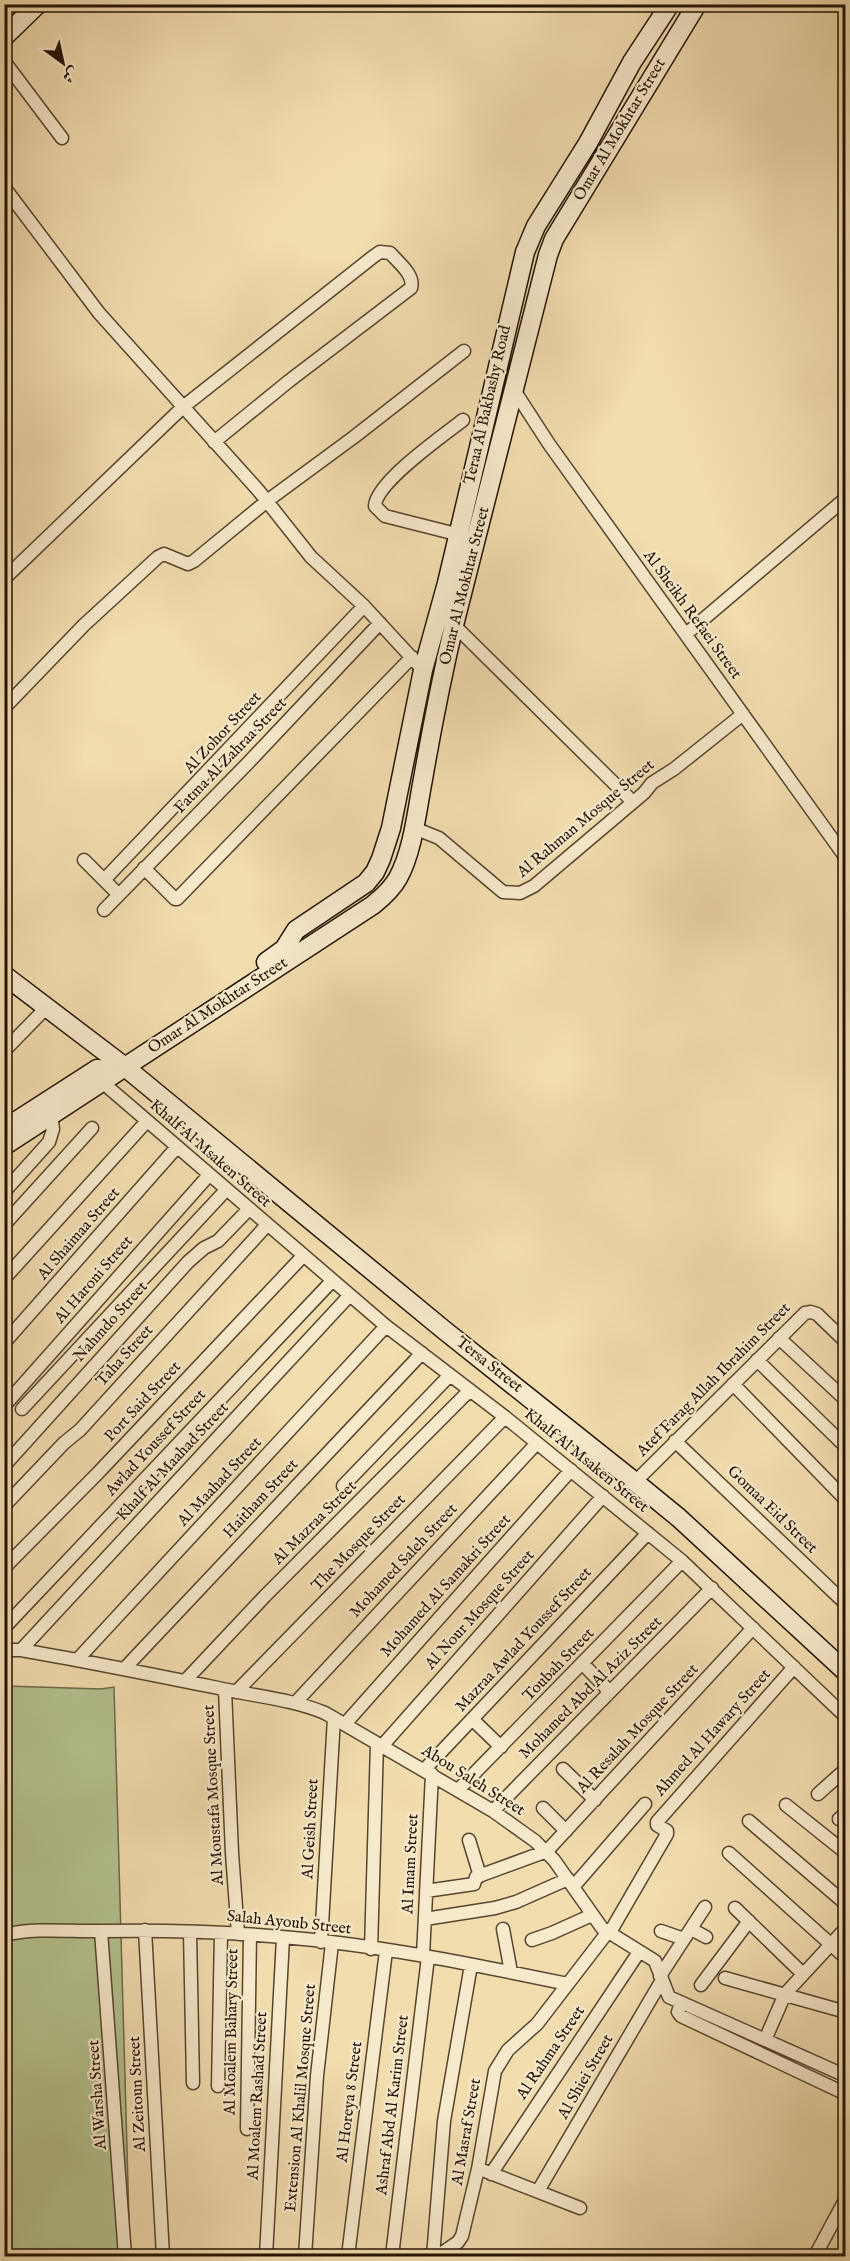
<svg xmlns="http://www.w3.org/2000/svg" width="850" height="2261" font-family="'IM FELL English',Amiri,serif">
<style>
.green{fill:#b4c28f;stroke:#6c6a4a;stroke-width:1.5}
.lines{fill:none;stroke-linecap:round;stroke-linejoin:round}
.street-casing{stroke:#57452f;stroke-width:15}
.secondary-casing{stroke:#231204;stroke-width:21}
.street{stroke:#f7e9cb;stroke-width:12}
.secondary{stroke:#f7e9cb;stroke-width:18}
.labels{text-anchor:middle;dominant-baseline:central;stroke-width:4.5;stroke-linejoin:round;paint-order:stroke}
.street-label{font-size:16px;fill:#231204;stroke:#f7e9cb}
</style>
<rect width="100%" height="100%" fill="#f2ddaf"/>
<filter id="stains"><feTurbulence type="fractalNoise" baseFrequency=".00333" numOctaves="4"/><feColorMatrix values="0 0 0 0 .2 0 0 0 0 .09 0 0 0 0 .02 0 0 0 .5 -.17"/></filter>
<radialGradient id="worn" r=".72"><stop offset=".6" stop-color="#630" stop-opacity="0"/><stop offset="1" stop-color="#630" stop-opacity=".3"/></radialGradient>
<!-- green -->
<path class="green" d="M5,1686L101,1689L114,1687L130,2256H5Z"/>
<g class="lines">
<defs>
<path id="street" d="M4,61L62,138
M4,187L99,313L258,490L311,557L364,606L423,670
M514,390L549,444L846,858
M463,420C444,435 376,482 375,506L385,516L464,536
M4,579L183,407L374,256L380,252L390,253C398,262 415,275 411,288L289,381L214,442
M454,625L632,801
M686,634L846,498
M4,708L84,625L158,557L164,554L188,564L194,561L267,501L354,437L464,351
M414,828L439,838L503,892L520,893L534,886L644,793L652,783L674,769L743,714
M84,860L119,895
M144,868L175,899H177L412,657
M104,880L364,606
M104,910L248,763L380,623
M4,1051L47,1007
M102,1082L386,1326L505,1417L682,1561L846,1717
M4,1192L49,1142L53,1129L51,1116
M4,1225L92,1128
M4,1279L147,1121
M779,1338L846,1400
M4,1343L177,1147
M757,1360L846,1447
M733,1384L846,1500
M4,1406L209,1175
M22,1409L226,1190
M675,1441L846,1604
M4,1466L188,1262L204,1248L218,1241L249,1209
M635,1482L805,1313L811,1312L817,1314L846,1342
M343,1486L450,1375
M4,1506L64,1443L80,1430L267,1225
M4,1568L98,1473L303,1256
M4,1628L332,1281
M4,1650H21C91,1662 159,1676 228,1690C261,1697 294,1700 325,1713L493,1811L535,1841L554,1860L602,1928L655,1961L669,1997L846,2076
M21,1650L349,1296
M77,1660L386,1326
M583,1664L610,1692
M125,1668L422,1353
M185,1681L265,1596L470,1390
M225,1690L232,1853L238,1934
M236,1692L505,1417
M296,1702L537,1443
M472,1719L501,1747
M345,1724L571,1470
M382,1746L603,1496
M563,1769L595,1800
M424,1770L648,1533
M458,1790L682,1561
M818,1794L846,1769
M786,1805L846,1853
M543,1808L566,1831
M493,1811L712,1588
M839,1819L846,1813
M749,1821L846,1904
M469,1840L480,1876
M729,1853L846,1958
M573,1887L645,1804
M426,1891L474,1884L476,1877L547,1851L753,1628
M735,1908L803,1974
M425,1919L495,1908L516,1902L568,1879
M503,1929L511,1972
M691,1929L706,1937
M145,1930L163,2256
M101,1931L125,2256
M661,1931L684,1939
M190,1932L193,2083
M609,1934L667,1834V1831L657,1825V1822L794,1667
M4,1935C37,1927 71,1932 104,1931C171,1930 237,1932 304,1939C393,1948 481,1966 568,1984
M532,1940L552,1933L592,1915
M321,1942L334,1718
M371,1949L377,1744
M423,1956L432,1774
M660,1976L705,1907
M725,1978L846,2012
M701,1985L749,1921
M681,2003L678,2012L681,2016L846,2094
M765,2040L785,1994L846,1928
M218,2086L221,1933
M247,2129L250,1935
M485,2171L580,2208
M491,2174L639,1952
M538,2191L662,1980
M266,2256L283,1938
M305,2256L317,2076L332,1943
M348,2256L386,1951
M392,2256L428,1957
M433,2256L444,2121L471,1965
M438,2256L458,2242L462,2236L478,2169L495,2071L508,2050L537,2024L607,1933
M815,2256L846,2198"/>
<path id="secondary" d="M4,37L38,4
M266,962L284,949L296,930L366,883L375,872L381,859L391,828L423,670L447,583L525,252L536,226L588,143L632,62L670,4
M4,975L125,1067L444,1330L635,1482L679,1518L846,1672
M4,1129L97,1069L103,1070L109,1077
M4,1146L373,905C383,897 392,889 398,878C413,851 417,810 423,779C432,727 442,676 454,625L548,255L554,239L697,4"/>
</defs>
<!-- street casing -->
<use href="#street" class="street-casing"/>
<!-- secondary casing -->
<use href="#secondary" class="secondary-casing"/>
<!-- street -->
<use href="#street" class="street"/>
<!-- secondary -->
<use href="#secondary" class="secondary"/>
</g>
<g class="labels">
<!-- street labels -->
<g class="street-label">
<text transform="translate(620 130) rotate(-59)">Omar Al Mokhtar Street</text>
<text transform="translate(488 405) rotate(-77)">Teraa Al Bakbashy Road</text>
<text transform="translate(465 586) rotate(-76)">Omar Al Mokhtar Street</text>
<text transform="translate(692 615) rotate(54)">Al Sheikh Refaei Street</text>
<text transform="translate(223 733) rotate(-47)">Al Zohor Street</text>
<text transform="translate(231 756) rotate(-46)">Fatma Al Zahraa Street</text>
<text transform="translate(586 819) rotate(-40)">Al Rahman Mosque Street</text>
<text transform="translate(218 1006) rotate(-33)">Omar Al Mokhtar Street</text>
<text transform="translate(210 1154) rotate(41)">Khalf Al Msaken Street</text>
<text transform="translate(79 1234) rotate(-49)">Al Shaimaa Street</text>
<text transform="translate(94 1280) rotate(-49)">Al Haroni Street</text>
<text transform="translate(111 1322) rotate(-48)">Nahmdo Street</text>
<text transform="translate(125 1356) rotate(-48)">Taha Street</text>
<text transform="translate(489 1365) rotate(38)">Tersa Street</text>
<text transform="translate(714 1380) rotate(-45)">Atef Farag Allah Ibrahim Street</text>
<text transform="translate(143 1402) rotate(-47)">Port Said Street</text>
<text transform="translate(156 1443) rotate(-47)">Awlad Youssef Street</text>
<text transform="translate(586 1461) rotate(39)">Khalf Al Msaken Street</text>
<text transform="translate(173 1462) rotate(-47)">Khalf Al Maahad Street</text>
<text transform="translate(220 1482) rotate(-47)">Al Maahad Street</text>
<text transform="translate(261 1499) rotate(-47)">Haitham Street</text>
<text transform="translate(772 1510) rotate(44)">Gomaa Eid Street</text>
<text transform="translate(315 1523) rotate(-45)">Al Mazraa Street</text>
<text transform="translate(359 1543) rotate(-46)">The Mosque Street</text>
<text transform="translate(404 1561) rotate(-47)">Mohamed Saleh Street</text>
<text transform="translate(446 1586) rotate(-48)">Mohamed Al Samakri Street</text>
<text transform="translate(480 1610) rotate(-48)">Al Nour Mosque Street</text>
<text transform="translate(524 1640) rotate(-47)">Mazraa Awlad Youssef Street</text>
<text transform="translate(559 1665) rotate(-46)">Toubah Street</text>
<text transform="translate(591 1688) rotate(-45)">Mohamed Abd Al Aziz Street</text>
<text transform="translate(638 1729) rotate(-47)">Al Resalah Mosque Street</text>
<text transform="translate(713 1733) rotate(-48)">Ahmed Al Hawary Street</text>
<text transform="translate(473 1781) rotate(32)">Abou Saleh Street</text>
<text transform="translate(214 1795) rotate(-93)">Al Moustafa Mosque Street</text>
<text transform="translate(311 1829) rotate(-87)">Al Geish Street</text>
<text transform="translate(411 1864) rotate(-87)">Al Imam Street</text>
<text transform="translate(289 1923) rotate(6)">Salah Ayoub Street</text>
<text transform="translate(232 2032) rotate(-89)">Al Moalem Bahary Street</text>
<text transform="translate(551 2053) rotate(-56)">Al Rahma Street</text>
<text transform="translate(586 2077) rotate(-60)">Al Shiei Street</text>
<text transform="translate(138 2094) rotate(-93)">Al Zeitoun Street</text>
<text transform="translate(98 2095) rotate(-94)">Al Warsha Street</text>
<text transform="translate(258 2096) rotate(-87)">Al Moalem Rashad Street</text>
<text transform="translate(301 2098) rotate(-85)">Extension Al Khalil Mosque Street</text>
<text transform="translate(350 2102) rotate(-83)">Al Horeya 8 Street</text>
<text transform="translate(393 2105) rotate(-83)">Ashraf Abd Al Karim Street</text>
<text transform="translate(467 2132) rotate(-80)">Al Masraf Street</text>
</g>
</g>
<!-- margin -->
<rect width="850" height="2261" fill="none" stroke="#f2ddaf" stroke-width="24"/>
<rect x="6" y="6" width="838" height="2249" fill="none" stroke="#231204" stroke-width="3"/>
<rect x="12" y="12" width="826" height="2237" fill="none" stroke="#231204" stroke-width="1.5"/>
<!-- north arrow -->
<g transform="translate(63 63) rotate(147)" stroke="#f7e9cb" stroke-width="4.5" paint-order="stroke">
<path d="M0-4.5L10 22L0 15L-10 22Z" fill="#231204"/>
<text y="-9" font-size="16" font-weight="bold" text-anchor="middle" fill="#231204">ش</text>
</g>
<rect width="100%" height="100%" filter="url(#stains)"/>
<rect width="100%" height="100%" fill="url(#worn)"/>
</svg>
